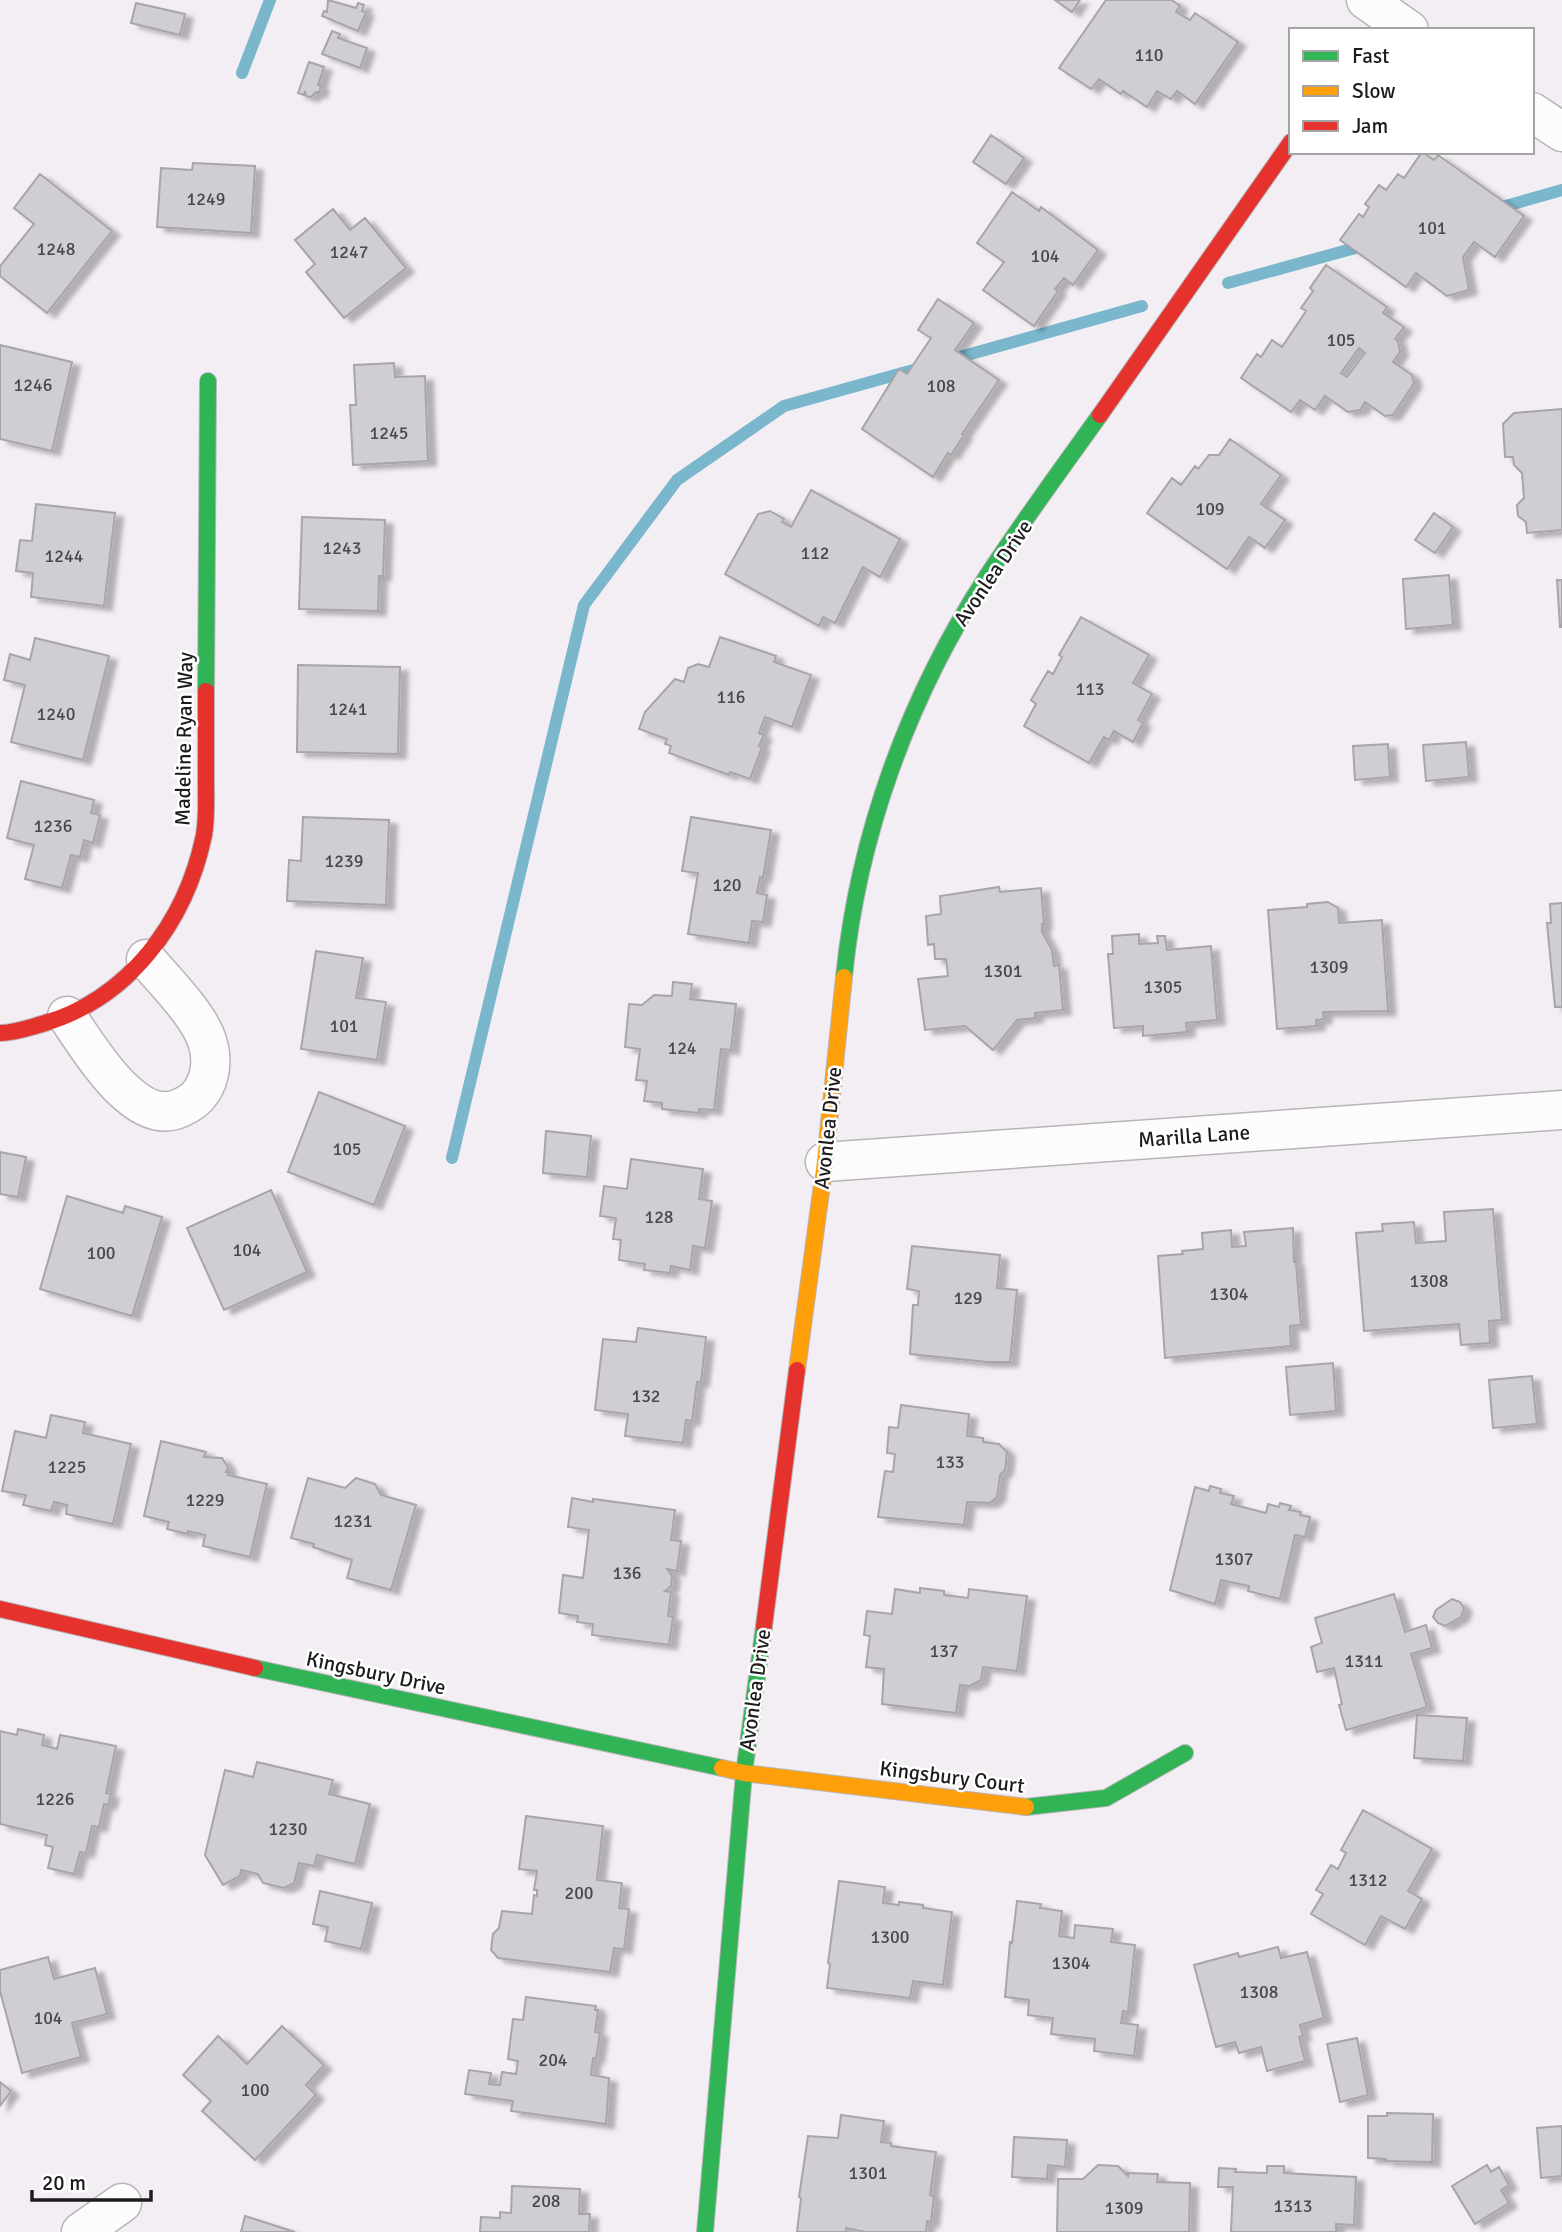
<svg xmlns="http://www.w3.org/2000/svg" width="1562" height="2232" font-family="Signika,sans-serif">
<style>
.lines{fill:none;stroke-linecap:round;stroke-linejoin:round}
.stream{stroke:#7ab6cc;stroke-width:12}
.building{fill:#d0ced2;stroke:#a7a5a9;stroke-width:2;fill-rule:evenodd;filter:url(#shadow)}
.street-casing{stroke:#b8b4b8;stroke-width:41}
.fast-casing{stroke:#b8b4b8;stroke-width:18}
.slow-casing{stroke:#b8b4b8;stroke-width:18}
.jam-casing{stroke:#b8b4b8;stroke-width:18}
.street{stroke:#fdfcfd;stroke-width:38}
.fast{stroke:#30b455;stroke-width:16}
.slow{stroke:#ff9f0a;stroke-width:16}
.jam{stroke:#e5322d;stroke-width:16}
.labels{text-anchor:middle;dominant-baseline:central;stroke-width:5;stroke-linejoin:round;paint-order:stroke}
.number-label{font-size:18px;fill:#4a484a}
.street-label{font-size:21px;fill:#1e1b1d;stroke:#fff}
</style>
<defs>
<filter id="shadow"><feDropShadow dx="8" dy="4.5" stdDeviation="2" flood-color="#0004"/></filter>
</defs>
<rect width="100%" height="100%" fill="#f3eef3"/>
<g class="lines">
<!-- stream -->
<path class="stream" d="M242,73L270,0
M1495,209L1562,190
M1228,283L1366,245
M949,360L1142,306
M452,1158L584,605L677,480L784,406L924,367"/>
</g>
<!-- building -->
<path class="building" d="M328,0L356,8L358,3L364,5L362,11L366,12L358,31L322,16L324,11L327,12Z
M1055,0H1080L1072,12Z
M1106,0H1172L1180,6L1176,12L1190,20L1195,13L1238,42L1195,104L1177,91L1171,99L1157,91L1147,107L1123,91L1121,94L1099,79L1091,89L1059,68Z
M136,3L185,14L180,35L131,23Z
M332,31L340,34L338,38L367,48L360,68L322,54Z
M309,62L324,67L318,85L321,86L319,93L316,92L311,97L306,96L305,91L304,95L298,93Z
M991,135L1024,158L1006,184L973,162Z
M1422,152L1434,160L1438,155L1524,216L1495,257L1474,242L1463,257L1469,290L1447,296L1416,273L1406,287L1340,240L1359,214L1363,217L1369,207L1365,204L1379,185L1386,190L1398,174L1404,178Z
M193,163L255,166L251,233L157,227L161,168L192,170Z
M40,174L112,231L47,313L0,276V266L34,224L14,208Z
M1012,192L1039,211L1041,207L1098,250L1073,285L1064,278L1055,289L1058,291L1034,326L983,290L1004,262L977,243Z
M333,209L350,230L365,218L406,268L344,318L306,272L315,264L295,240Z
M1326,265L1387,307L1383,313L1404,327L1395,339L1398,341L1400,352L1393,362L1412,375L1414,383L1393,415L1385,416L1365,402L1360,410L1348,412L1325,396L1315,410L1300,400L1291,412L1241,378L1257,354L1261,357L1272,340L1282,347L1306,311L1301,308L1313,291L1310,288ZM1359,348L1365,353L1347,377L1341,373Z
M938,299L974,323L955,350L999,380L962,434L964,435L951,455L948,453L933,477L862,429L899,369L907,374L931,338L918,330Z
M0,345L72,362L52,451L0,439Z
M394,363L395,377L425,376L428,461L353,465L350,405H356L354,365Z
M1562,409V530L1527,533L1526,522L1518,516L1517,505L1524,498L1522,473L1514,465L1513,457H1505L1503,424L1514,413Z
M1230,439L1281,475L1261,504L1285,520L1265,548L1249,537L1227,569L1147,513L1172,478L1181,485L1195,466L1198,469L1209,455H1219Z
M811,490L900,539L880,577L863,567L835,623L823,617L819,626L725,574L758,514L770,511L784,519L782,522L791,527Z
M36,504L115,513L104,606L31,597L33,573L16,571L20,540L32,541Z
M1434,513L1453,527L1435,553L1415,540Z
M302,517L385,520L383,576H379L378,611L299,609Z
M1449,575L1453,625L1406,629L1403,579Z
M1557,580H1562V627H1560Z
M1081,617L1149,655L1133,683L1152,694L1138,720L1143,723L1133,742L1114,731L1109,740L1104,737L1089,763L1024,726L1036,704L1031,700L1048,671L1053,674L1062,657L1059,655Z
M720,637L776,656L774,662L811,675L792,727L765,717L759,733L764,735L759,746L762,747L750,779L730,772L729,775L669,753L671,746L665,744L667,739L639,729L645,712L675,679L684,682L688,668L698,664L709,667Z
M35,638L109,656L83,760L11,742L25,685L4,680L10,654L30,660Z
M298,665L400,667L398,754L297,752Z
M1466,742L1469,777L1426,781L1423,745Z
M1388,744L1390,777L1355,780L1353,746Z
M21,781L94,800L91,813L100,815L93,843L84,840L80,857L71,855L62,888L25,879L34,845L7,838Z
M303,817L389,820L386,905L287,901L289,860L301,861Z
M691,817L771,830L763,878L760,877L757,893L767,895L763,922L752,921L749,943L688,934L698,873L682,871Z
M999,887L1000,892L1041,888L1044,924H1042V932L1052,950L1054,966L1059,965L1063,1010L1035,1013V1018L1017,1020L993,1050L965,1026L925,1030L918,979L948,976L946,959H935L934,944L928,945L926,916L941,914L940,896Z
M1328,902L1338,908L1339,923L1382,920L1388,1011L1323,1012L1324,1019L1316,1020L1317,1026L1277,1029L1268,910L1307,907V904Z
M1562,903V1007H1555L1547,923H1551L1550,904Z
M1139,934V944L1158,943L1157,936H1165L1167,950L1211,946L1217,1020L1186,1023L1187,1032L1143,1036V1026L1114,1028L1108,954H1113L1112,936Z
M316,951L363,958L356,998L386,1002L377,1060L301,1049Z
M673,982L692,984L690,999L736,1004L731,1050L721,1049L714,1110L699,1109V1113L662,1109V1103L644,1101L647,1081L636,1080L640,1049L625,1047L629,1004L642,1005L654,995L672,996Z
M319,1092L405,1126L374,1205L288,1172Z
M546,1131L591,1136L587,1177L543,1173Z
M0,1152L26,1157L18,1197L0,1194Z
M631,1159L703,1169L699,1199L712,1201L705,1248L693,1246L690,1270L671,1266L670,1273L644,1270L645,1264L619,1260L621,1240L613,1239L616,1218L600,1216L604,1186L627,1189Z
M271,1190L307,1272L224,1310L187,1228Z
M67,1196L123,1213L125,1206L162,1217L132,1316L40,1289Z
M1493,1209L1502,1320L1489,1321L1490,1343L1461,1345L1459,1324L1364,1331L1356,1233L1383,1231L1382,1224L1414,1222L1416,1243L1446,1241L1444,1212Z
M1293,1228L1294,1262H1296L1301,1325L1290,1326L1291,1346L1165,1358L1158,1256L1183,1254L1182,1251L1203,1249L1202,1233L1231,1230L1232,1247L1246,1246L1244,1232Z
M912,1246L1000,1255L997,1288L1017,1290L1010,1362H987L910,1354L913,1305H918L919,1291L907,1289Z
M638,1328L706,1337L701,1382H697L692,1421L686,1420L683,1443L625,1436L628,1414L595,1410L603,1339L636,1342Z
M1333,1363L1336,1411L1290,1415L1286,1367Z
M1532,1376L1537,1424L1493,1428L1489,1380Z
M901,1405L969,1414L967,1436L983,1438V1442L999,1444L1007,1452L1005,1470L1000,1475L997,1497L990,1503L967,1502L964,1525L878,1517L885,1471L893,1472L895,1454L887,1453L889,1427L898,1428Z
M51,1415L85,1422L83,1433L131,1444L113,1524L66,1514L67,1505L54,1502L51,1511L23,1505L26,1495L2,1491L15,1431L46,1438Z
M161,1441L206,1452L204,1457L222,1458L228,1467L226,1472H229L228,1475L267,1484L250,1557L203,1546L205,1535L188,1531V1534L167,1529L169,1522L144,1516Z
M308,1478L345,1488L356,1478L375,1484L381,1495L416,1505L391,1590L347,1578L352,1560L313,1547L314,1544L291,1538Z
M1210,1486L1221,1489L1220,1493L1234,1496L1231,1504L1266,1513L1268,1504L1279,1507L1280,1503L1291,1506L1289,1510L1301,1512L1300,1515L1310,1517L1305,1537L1295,1535L1280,1599L1248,1591L1249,1586L1221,1580L1215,1604L1170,1590L1195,1487L1209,1491Z
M572,1498L593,1502V1499L675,1510L671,1540L681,1541L677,1571L667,1569L672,1576L671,1586L665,1591L671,1592L668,1616L673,1617L669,1645L592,1635L593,1624L577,1622L578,1616L559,1613L563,1575L583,1578L589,1530L568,1527Z
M920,1588L944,1591V1595L968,1598L969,1589L1027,1596L1017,1671L983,1667L981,1680L970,1686L960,1685L956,1713L882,1704L884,1669L866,1667L870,1636L864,1635L867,1611L892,1614L895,1589L920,1593Z
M1394,1594L1405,1632L1426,1625L1432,1648L1411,1654L1427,1707L1346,1730L1339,1705L1342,1704L1334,1668L1317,1672L1311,1647L1322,1643L1315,1618Z
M1452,1599L1460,1602L1464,1608L1461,1617L1445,1626L1438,1623L1433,1617L1436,1610Z
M1417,1715L1467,1718L1463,1761L1414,1758Z
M18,1729L44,1735L42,1745L57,1749L60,1735L116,1746L106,1793L111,1794L108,1805L104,1804L99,1827L92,1826L86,1853L80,1852L74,1874L48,1868L53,1847L45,1845L47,1835L0,1824V1731L17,1735Z
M257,1762L333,1780L329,1794L370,1804L355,1864L317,1855L314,1866L299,1863L294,1883L284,1888L263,1883L258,1874L241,1870L240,1876L223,1885L205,1855L225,1770L253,1777Z
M1363,1810L1432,1849L1408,1891L1422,1899L1405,1929L1381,1916L1365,1945L1311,1914L1323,1894L1316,1890L1331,1865L1338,1869L1346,1853L1341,1850Z
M526,1816L603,1826L597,1880L622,1883L619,1908L629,1909L624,1949L614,1948L610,1972L498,1958L491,1950L493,1934L499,1928L502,1911L532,1914L534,1895L537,1896V1890H534L537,1871L519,1869Z
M839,1881L885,1887L883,1903L899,1905V1902L923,1905V1908L952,1912L943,1985L913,1981L910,1998L827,1988L830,1964L828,1963Z
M320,1891L372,1903L361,1949L325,1941L328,1927L313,1924Z
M1017,1901L1041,1904L1040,1908L1062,1911L1059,1936L1074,1938L1075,1925L1113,1929L1111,1942L1135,1945L1128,2012L1123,2011L1121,2023L1138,2025L1134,2056L1094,2051L1095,2039L1051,2034L1053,2018L1028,2015L1029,2000L1005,1997L1010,1942L1012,1943Z
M1278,1947L1281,1958L1307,1952L1324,2018L1300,2025L1303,2036L1299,2037L1305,2061L1267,2071L1261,2047L1239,2053L1235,2042L1216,2047L1194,1965L1238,1953L1239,1957Z
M48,1957L54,1979L95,1968L107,2014L72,2023L81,2057L22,2073L0,1991V1970Z
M526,1997L596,2006L595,2010H598L595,2032L600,2033L596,2059L593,2058L591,2075L609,2078L606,2124L511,2111L513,2101L465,2094L469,2070L491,2073L489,2084L500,2085L502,2072L516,2074L518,2061L508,2059L513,2019L523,2020Z
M282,2026L324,2065L306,2085L316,2095L255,2160L202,2111L211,2101L183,2075L218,2036L247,2064Z
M1357,2038L1368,2095L1340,2102L1327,2044Z
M0,2082L11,2091L0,2106Z
M1387,2113L1433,2114L1432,2162L1386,2161V2159L1368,2158V2116H1387Z
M841,2115L884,2121L881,2142L891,2143V2146L936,2152L930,2195L934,2196L931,2222L927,2221L926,2232H865L846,2228V2232H797L801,2198L799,2197L808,2136L838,2138Z
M1562,2126V2176L1541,2178L1537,2128Z
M1014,2137L1067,2140L1065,2167L1048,2165L1047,2179L1012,2177Z
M1098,2165L1118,2166L1128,2176V2173L1158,2174L1157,2182L1190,2183L1189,2232H1057L1058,2179H1083Z
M1487,2165L1491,2172L1499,2167L1509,2185L1501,2190L1509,2203L1475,2224L1452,2186Z
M1267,2166H1284V2173L1356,2177L1354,2225L1336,2224V2232H1231L1233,2187H1218L1219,2168L1236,2169L1235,2172L1267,2173Z
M512,2186L580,2189L579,2214H590L589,2232H480L481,2217L500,2218V2212L511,2213Z
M245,2216L295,2232H241Z"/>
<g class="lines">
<defs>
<path id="street" d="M1366,0L1409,30
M1532,112L1562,132
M67,1016C87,1045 135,1129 180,1108C187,1105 196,1100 201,1092C211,1078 213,1058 207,1041C199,1015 164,980 146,959
M825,1162L1562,1110
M81,2232L122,2203"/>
<path id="fast" d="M206,691L208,381
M844,977C858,835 909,696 987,576C1023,521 1062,468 1100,415
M255,1668L722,1768
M1026,1807L1106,1798L1185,1753
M705,2232L744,1773L764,1626"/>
<path id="slow" d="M797,1370L825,1162L844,977
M722,1768L744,1773L1026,1807"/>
<path id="jam" d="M1100,415L1291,142
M0,1033C14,1033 28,1028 42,1024C129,999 186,922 204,835C207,818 206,799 206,782C206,751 206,721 206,691
M0,1609L255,1668
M764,1626L797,1370"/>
</defs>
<!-- street casing -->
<use href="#street" class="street-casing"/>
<!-- fast casing -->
<use href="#fast" class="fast-casing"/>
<!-- slow casing -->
<use href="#slow" class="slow-casing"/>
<!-- jam casing -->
<use href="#jam" class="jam-casing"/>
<!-- street -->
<use href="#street" class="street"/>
<!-- fast -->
<use href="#fast" class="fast"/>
<!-- slow -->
<use href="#slow" class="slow"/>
<!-- jam -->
<use href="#jam" class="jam"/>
</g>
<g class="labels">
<!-- number labels -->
<g class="number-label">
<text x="1149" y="55">110</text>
<text x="206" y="199">1249</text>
<text x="1432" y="228">101</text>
<text x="56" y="249">1248</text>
<text x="349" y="252">1247</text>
<text x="1045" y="256">104</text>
<text x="1341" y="340">105</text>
<text x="33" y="385">1246</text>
<text x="941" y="386">108</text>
<text x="389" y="433">1245</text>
<text x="1210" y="509">109</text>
<text x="342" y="548">1243</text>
<text x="815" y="553">112</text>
<text x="64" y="556">1244</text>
<text x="1090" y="689">113</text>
<text x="731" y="697">116</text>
<text x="348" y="709">1241</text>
<text x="56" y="714">1240</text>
<text x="53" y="826">1236</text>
<text x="344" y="861">1239</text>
<text x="727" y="885">120</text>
<text x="1329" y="967">1309</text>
<text x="1003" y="971">1301</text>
<text x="1163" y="987">1305</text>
<text x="344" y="1026">101</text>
<text x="682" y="1048">124</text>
<text x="347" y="1149">105</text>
<text x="659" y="1217">128</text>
<text x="247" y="1250">104</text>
<text x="101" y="1253">100</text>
<text x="1429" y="1281">1308</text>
<text x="1229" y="1294">1304</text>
<text x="968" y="1298">129</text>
<text x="646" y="1396">132</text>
<text x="950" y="1462">133</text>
<text x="67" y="1467">1225</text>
<text x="205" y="1500">1229</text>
<text x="353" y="1521">1231</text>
<text x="1234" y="1559">1307</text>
<text x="627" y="1573">136</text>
<text x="944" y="1651">137</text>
<text x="1364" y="1661">1311</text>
<text x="55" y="1799">1226</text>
<text x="288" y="1829">1230</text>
<text x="1368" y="1880">1312</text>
<text x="579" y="1893">200</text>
<text x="890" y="1937">1300</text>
<text x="1071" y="1963">1304</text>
<text x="1259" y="1992">1308</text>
<text x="48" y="2018">104</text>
<text x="553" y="2060">204</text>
<text x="255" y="2090">100</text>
<text x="868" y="2173">1301</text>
<text x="546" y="2201">208</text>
<text x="1293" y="2206">1313</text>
<text x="1124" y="2208">1309</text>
</g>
<!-- street labels -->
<g class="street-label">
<text transform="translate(993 573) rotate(-56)">Avonlea Drive</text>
<text transform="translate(184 739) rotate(-89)">Madeline Ryan Way</text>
<text transform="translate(828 1128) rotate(-84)">Avonlea Drive</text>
<text transform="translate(1194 1136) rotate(-4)">Marilla Lane</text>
<text transform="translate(376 1673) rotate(12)">Kingsbury Drive</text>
<text transform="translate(755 1690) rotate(-82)">Avonlea Drive</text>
<text transform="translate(952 1777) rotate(7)">Kingsbury Court</text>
</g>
</g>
<!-- legend -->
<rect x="1289" y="28" width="245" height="126" fill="#ffffff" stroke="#a5a4a5" stroke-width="2"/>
<rect x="1303" y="51" width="35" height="10" fill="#30b455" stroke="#a5a4a5" stroke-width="2"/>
<text x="1352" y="63" font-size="21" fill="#1e1b1d">Fast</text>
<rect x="1303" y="86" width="35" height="10" fill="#ff9f0a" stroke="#a5a4a5" stroke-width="2"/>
<text x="1352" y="98" font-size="21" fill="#1e1b1d">Slow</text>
<rect x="1303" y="121" width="35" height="10" fill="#e5322d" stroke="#a5a4a5" stroke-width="2"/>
<text x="1352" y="133" font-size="21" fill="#1e1b1d">Jam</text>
<!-- scale -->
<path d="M32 2190v10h119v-10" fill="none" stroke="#1e1b1d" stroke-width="3.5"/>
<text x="42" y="2190" font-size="21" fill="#1e1b1d" stroke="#ffffff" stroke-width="5" paint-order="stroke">20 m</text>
</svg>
